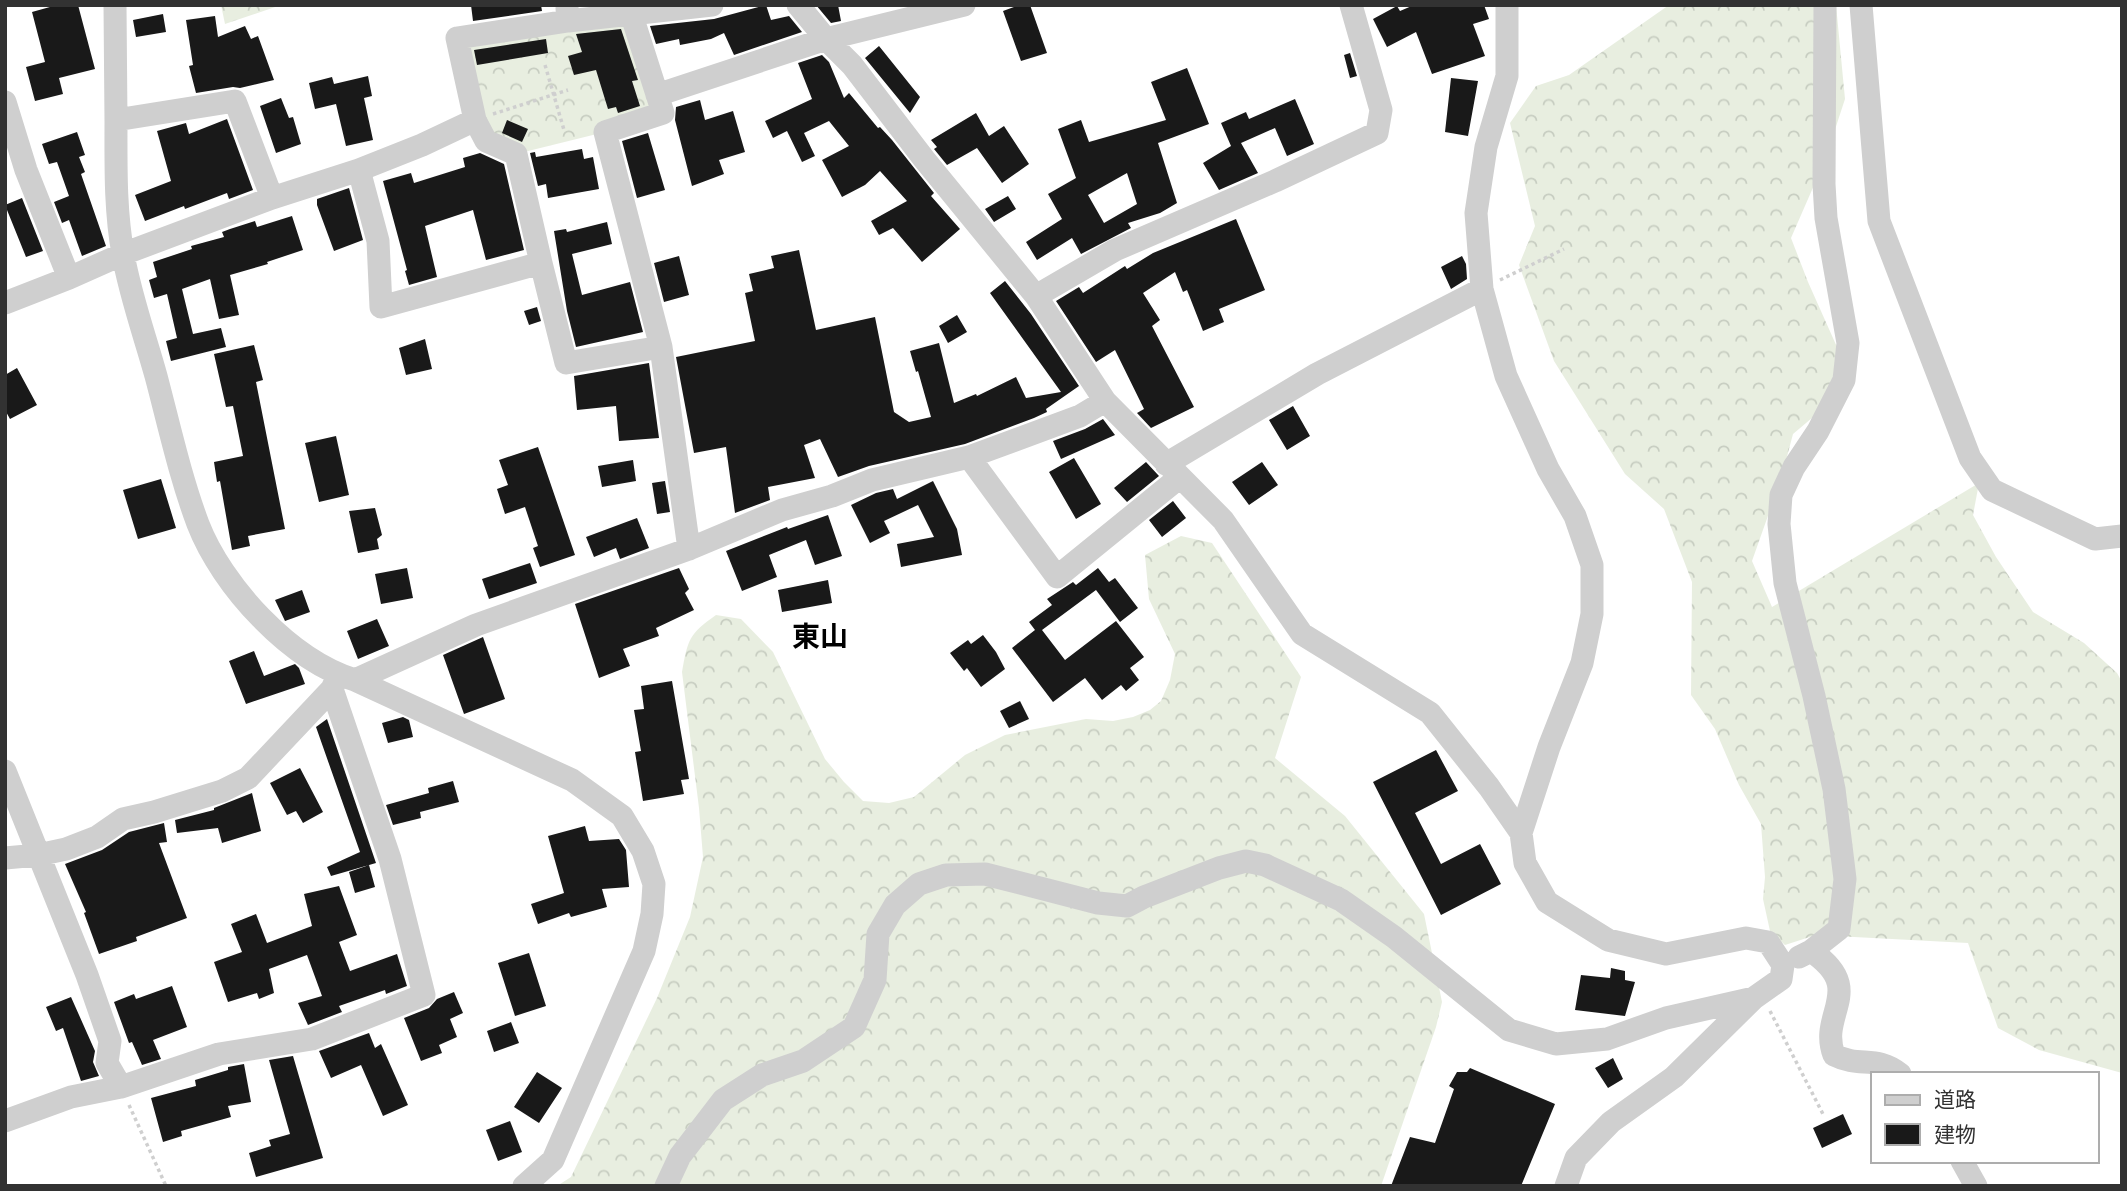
<svg xmlns="http://www.w3.org/2000/svg" width="2127" height="1191" font-family="Cabin,'Noto Sans JP',sans-serif">
<style>
.forest{fill:url(#forest-crowns)}
.building{fill:#191919;fill-rule:evenodd}
.lines{fill:none;stroke-linecap:round;stroke-linejoin:round}
.path{stroke:#cfcfcf;stroke-width:3.5;stroke-dasharray:3.5 3.5;stroke-linecap:butt}
.minor{stroke:#cfcfcf;stroke-width:23}
.labels{text-anchor:middle;dominant-baseline:central;stroke-width:7;stroke-linejoin:round;paint-order:stroke}
.quarter-label{font-size:28px;font-weight:bold;fill:#000;stroke:#fff}
</style>
<defs>
<pattern id="forest-crowns" width="20" height="18" patternUnits="userSpaceOnUse" patternTransform="scale(1.75)"><rect width="20" height="18" fill="#e8eee0"/><path d="M2 6a3 3 0 1 1 6 0M12 15a3 3 0 1 1 6 0" fill="none" stroke="#c7cdc1"/></pattern>
</defs>
<rect width="100%" height="100%" fill="#fff"/>
<!-- forest -->
<path class="forest" d="M221,5H281L225,24Z
M1669,5H1836L1845,99L1825,160L1791,238L1808,282L1837,347L1838,396L1793,434L1781,479L1752,561L1772,607L1979,483L1973,515L1996,557L2033,612L2084,643L2117,673L2122,682V1073L2039,1050L1998,1028L1968,943L1816,935L1785,945L1770,931L1763,899L1765,877L1761,824L1739,785L1715,729L1691,695L1692,582L1664,509L1625,474L1554,361L1519,265L1535,226L1510,123L1536,86L1569,75Z
M631,13L663,113L605,132L516,154L486,141L457,38Z
M1181,536L1212,543L1301,677L1275,758L1345,816L1424,914L1442,1002L1436,1027L1381,1186H557L571,1177L657,998L690,917L703,857L699,808L682,672C688,639 689,634 716,615L741,619L773,652L825,759L844,782L863,801L889,803L914,797L965,755L1005,735L1086,719L1113,721L1133,717L1150,710L1161,701L1170,680L1175,654L1149,599L1145,555Z"/>
<!-- building -->
<path class="building" d="M57,5H78L95,69L59,78L63,94L35,101L26,67L45,62L32,12Z
M471,5H541L542,11L473,21Z
M766,5L771,20L789,16L802,32L734,55L724,33L711,39L680,45L679,39L656,44L650,26L714,19Z
M816,5H838L841,21L831,23Z
M1019,5H1030L1047,53L1021,61L1003,11Z
M1414,5H1484L1489,19L1473,24L1485,56L1432,74L1416,32L1387,47L1373,19L1397,6L1400,11Z
M163,14L166,32L136,37L133,20Z
M215,16L218,37L245,26L251,39L258,36L274,80L240,88L233,87L196,93L189,66L193,65L186,20Z
M621,29L638,80L632,81L640,106L618,113L616,107L608,109L596,70L574,75L568,56L582,52L576,34Z
M546,39L548,53L477,65L474,50Z
M879,46L920,97L910,113L865,58Z
M1350,53L1357,76L1350,78L1344,55Z
M822,55L829,62L844,98L849,93L878,128L880,127L892,140L934,193L931,196L960,229L922,262L893,228L879,235L871,221L907,201L880,171L865,185L842,197L822,160L849,146L829,121L804,133L815,156L802,162L787,131L773,138L765,121L812,99L798,63Z
M1187,68L1209,124L1158,143L1177,203L1160,213L1128,223L1131,228L1081,254L1072,238L1037,260L1026,242L1062,219L1048,194L1076,178L1058,129L1081,120L1089,142L1166,120L1151,82ZM1127,173L1137,204L1104,223L1088,195Z
M368,76L372,96L364,98L373,140L346,146L336,104L315,109L309,83L332,77L334,84Z
M1451,78L1478,81L1468,136L1445,132Z
M281,98L289,118L293,117L301,144L276,153L260,106Z
M1295,99L1314,144L1287,156L1275,128L1241,143L1258,173L1219,190L1203,163L1231,146L1221,123L1246,112L1249,119Z
M700,100L705,120L733,111L745,152L719,160L724,174L692,186L675,120L676,107Z
M976,113L989,136L1004,126L1029,164L1002,183L977,148L947,165L934,149L937,147L931,140Z
M227,119L253,190L229,199L227,193L185,209L184,206L145,221L135,195L171,181L157,131L186,123L189,134Z
M507,120L528,129L522,142L502,133Z
M77,132L85,155L79,157L85,172L81,174L106,246L82,256L69,220L62,223L54,202L69,196L57,162L49,164L42,144Z
M648,133L665,190L637,198L622,141Z
M582,149L584,159L593,157L599,189L548,198L546,184L538,186L530,153L535,152L536,157Z
M480,153L504,164L524,250L486,260L473,210L425,226L437,277L409,285L405,271L407,270L383,181L411,173L414,183L465,167L463,158Z
M349,188L363,240L334,251L317,205V199Z
M1008,196L1016,209L994,222L985,209Z
M22,198L43,251L26,257L5,205Z
M292,216L303,250L267,262L268,264L230,275L239,315L219,319L210,279L182,289L193,334L221,328L226,347L171,361L166,341L177,338L167,294L154,298L149,280L157,277L153,262L192,249L191,246L224,237L222,232L230,229L255,221L257,227Z
M1236,219L1265,290L1219,309L1224,322L1203,331L1187,290L1183,292L1175,272L1143,293L1160,320L1152,326L1194,407L1151,428L1137,413L1144,409L1115,350L1096,362L1056,301L1079,287L1083,293L1125,266L1127,269L1153,253Z
M607,222L612,244L572,254L582,295L630,282L643,332L576,347L567,311L554,231L566,229L567,232Z
M799,250L816,330L875,317L894,412L909,422L931,417L918,371L916,372L910,351L939,343L954,403L976,394L977,396L1016,377L1026,398L1061,392L990,293L1005,281L1031,314L1079,386L1046,409L1047,412L1034,418L965,444L869,466L838,477L820,439L804,445L815,478L768,487L770,500L735,513L726,447L694,453L676,357L755,341L745,293L753,291L749,274L774,268L771,256Z
M679,256L689,295L664,302L654,263Z
M1462,256L1466,264L1467,279L1451,289L1441,267Z
M537,307L541,321L529,325L524,311Z
M957,315L967,332L948,343L939,326Z
M425,339L432,369L406,375L399,348Z
M254,345L263,380L256,382L285,529L248,536L250,546L232,550L220,481L217,482L214,462L243,456L233,406L226,407L214,354Z
M649,363L659,438L619,441L616,406L577,410L574,376Z
M17,368L37,405L10,419L5,410V375Z
M1293,406L1310,436L1287,450L1269,420Z
M1103,419L1115,435L1061,459L1053,441L1085,429Z
M336,436L349,495L319,502L305,443Z
M538,447L575,555L540,567L533,548L538,546L525,507L505,514L497,489L508,485L499,460Z
M1074,458L1101,504L1076,519L1049,472Z
M633,460L636,481L602,487L598,466Z
M1146,462L1159,476L1127,502L1114,488Z
M1262,462L1278,485L1249,505L1232,482Z
M161,479L176,528L138,539L123,490Z
M665,481L670,512L657,514L652,483Z
M933,481L957,529L962,555L901,567L897,544L934,537L918,505L884,521L890,533L870,543L851,505L876,493L893,489L897,499Z
M1173,501L1186,518L1162,537L1149,520Z
M375,508L382,535L377,539L379,549L358,553L349,511Z
M828,515L842,556L815,565L806,540L769,555L777,577L742,591L726,551L787,527L788,529Z
M637,518L649,548L620,559L616,548L594,557L586,537Z
M530,563L537,583L489,599L482,579Z
M407,568L413,598L381,604L375,574Z
M679,568L689,589L685,593L694,610L656,628L659,636L623,649L630,666L599,678L575,604Z
M1098,568L1109,582L1115,578L1138,608L1120,622L1096,590L1042,630L1065,660L1116,621L1144,657L1130,668L1139,680L1126,691L1121,685L1102,700L1085,678L1053,702L1012,648L1035,630L1029,622L1052,605L1047,599L1073,582L1076,585Z
M828,580L832,603L782,612L778,590Z
M302,590L310,612L285,621L275,600Z
M377,619L389,646L358,659L347,631Z
M983,635L996,652L1005,669L981,687L967,668L964,671L950,653L968,640L971,644Z
M483,637L505,699L464,714L443,655Z
M254,651L264,676L295,664L299,668L305,684L246,704L229,661Z
M672,681L689,779L681,780L684,794L643,801L635,752L641,751L634,710L644,709L641,686Z
M1020,701L1029,719L1009,728L1000,711Z
M403,717L409,720L413,737L388,743L382,723Z
M327,719L376,863L331,876L327,867L360,852L316,727Z
M1436,750L1458,791L1415,813L1441,864L1480,844L1501,884L1441,915L1373,782Z
M300,768L323,812L303,823L296,811L287,815L270,783Z
M453,781L459,802L420,812L421,818L393,825L386,805L429,793L428,788Z
M252,793L261,831L222,843L218,828L177,833L175,820L214,810V808Z
M164,823L167,842L159,843L187,918L136,937L137,941L99,954L84,913L86,912L65,864L102,850L129,832Z
M585,826L589,841L619,839L626,850L629,887L602,889L607,907L571,917L569,913L538,924L531,904L564,893L548,836Z
M369,865L375,887L355,893L349,872Z
M339,886L357,935L339,942L350,971L397,954L407,986L386,994L385,990L339,1006L342,1012L308,1025L298,1003L322,996L307,955L269,969L274,993L259,999L257,993L228,1002L214,962L242,952L231,924L256,914L267,943L312,926L304,894Z
M529,953L546,1006L515,1016L498,963Z
M1611,968L1625,971V980L1635,982L1625,1016L1575,1010L1581,975L1610,978Z
M172,986L187,1027L153,1040L161,1059L142,1065L132,1042L129,1043L114,1002L134,994L136,999Z
M454,992L463,1013L450,1019L457,1037L439,1045L442,1053L421,1061L404,1018L429,1008L437,999Z
M71,997L95,1051L93,1062L99,1076L81,1081L63,1028L56,1031L46,1007Z
M511,1022L519,1043L494,1052L487,1031Z
M369,1033L375,1048L381,1044L408,1105L383,1116L361,1065L331,1078L319,1051Z
M293,1056L323,1158L256,1177L249,1153L271,1146L269,1140L290,1134L269,1060Z
M1613,1058L1623,1079L1608,1088L1595,1068Z
M244,1064L251,1102L228,1106L231,1117L181,1131L182,1136L163,1142L151,1098L196,1086L195,1080L228,1070V1067Z
M1470,1068L1555,1104L1521,1186H1391L1410,1137L1435,1143L1454,1089L1449,1086L1457,1072H1467Z
M537,1072L562,1088L539,1123L514,1107Z
M1843,1114L1852,1134L1822,1148L1813,1128Z
M510,1121L522,1152L498,1161L486,1130Z"/>
<g class="lines">
<!-- path -->
<path class="path" d="M545,65L564,130
M493,114L568,90
M1500,280L1564,249
M1770,1011L1824,1116
M129,1105L166,1186"/>
<!-- minor -->
<path class="minor" d="M115,5C115,44 116,83 116,122C116,166 115,210 123,254C130,295 145,336 156,376C169,425 180,476 198,524C222,586 290,660 355,680L572,780L622,816L643,851L654,884L652,914L644,951L553,1160L524,1186
M798,5L826,39L852,65L924,159L1036,296L1105,401L1223,520L1302,634L1430,713L1489,787L1521,833
M1507,5V76L1486,147L1476,213L1482,289L1506,376L1548,469L1575,516L1592,565V614L1582,663L1549,747L1521,833L1525,863L1547,902L1608,940L1666,954L1746,938L1768,942L1783,965L1781,979L1754,998L1674,1077L1611,1122L1576,1158L1566,1186
M1861,5L1879,221L1970,458L1992,490L2095,539L2122,536
M567,8L568,21L712,5
M631,13L663,113L605,132L661,347
M657,95L826,39L964,5
M5,102L26,170L69,278
M116,120L235,101L272,198
M475,120L486,141L516,154L541,263
M359,170L378,241L381,307L541,263L566,363L661,347L689,549
M1036,296L1115,250L1275,181L1377,133L1381,110L1351,5
M5,303L69,278L123,254L272,198L359,170L422,145L475,120L457,38L568,21
M969,457L1057,577L1180,477
M1166,464L1317,374L1482,289
M355,680L476,625L689,549L782,510L832,496L872,480L969,457L1080,416L1105,401
M5,771L87,975L110,1041L107,1063L121,1087L219,1054L312,1039L424,995L390,859L332,689L338,675
M5,858L38,855L66,849L97,837L123,819L154,812L222,791L248,778L332,689
M1811,951L1839,929L1845,879L1834,789L1814,696L1785,583L1779,524L1781,495L1794,467L1818,431L1844,380L1848,343L1826,218L1824,184L1825,5
M1799,957L1811,951C1868,990 1818,1013 1834,1055C1860,1068 1876,1055 1900,1074
M5,1121L71,1097L121,1087
M1962,1161L1976,1186
M666,1186L680,1156L723,1100L762,1075L803,1061L854,1027L875,980L878,934L895,905L919,884L946,875L985,874L1098,903L1127,906L1144,897L1219,868L1246,861L1265,865L1341,900L1394,937L1509,1030L1556,1044L1607,1039L1666,1018L1754,998"/>
</g>
<g class="labels">
<!-- quarter labels -->
<g class="quarter-label">
<text x="820" y="636">東山</text>
</g>
</g>
<!-- border -->
<rect width="2127" height="1191" fill="none" stroke="#323232" stroke-width="14"/>
<!-- legend -->
<rect x="1871" y="1072" width="228" height="91" fill="#ffffff" stroke="#adadad" stroke-width="2"/>
<rect x="1885" y="1095" width="35" height="10" fill="#cfcfcf" stroke="#adadad" stroke-width="2"/>
<text x="1934" y="1107" font-size="21" fill="#323232">道路</text>
<rect x="1885" y="1124" width="35" height="21" fill="#191919" stroke="#adadad" stroke-width="2"/>
<text x="1934" y="1142" font-size="21" fill="#323232">建物</text>
</svg>
